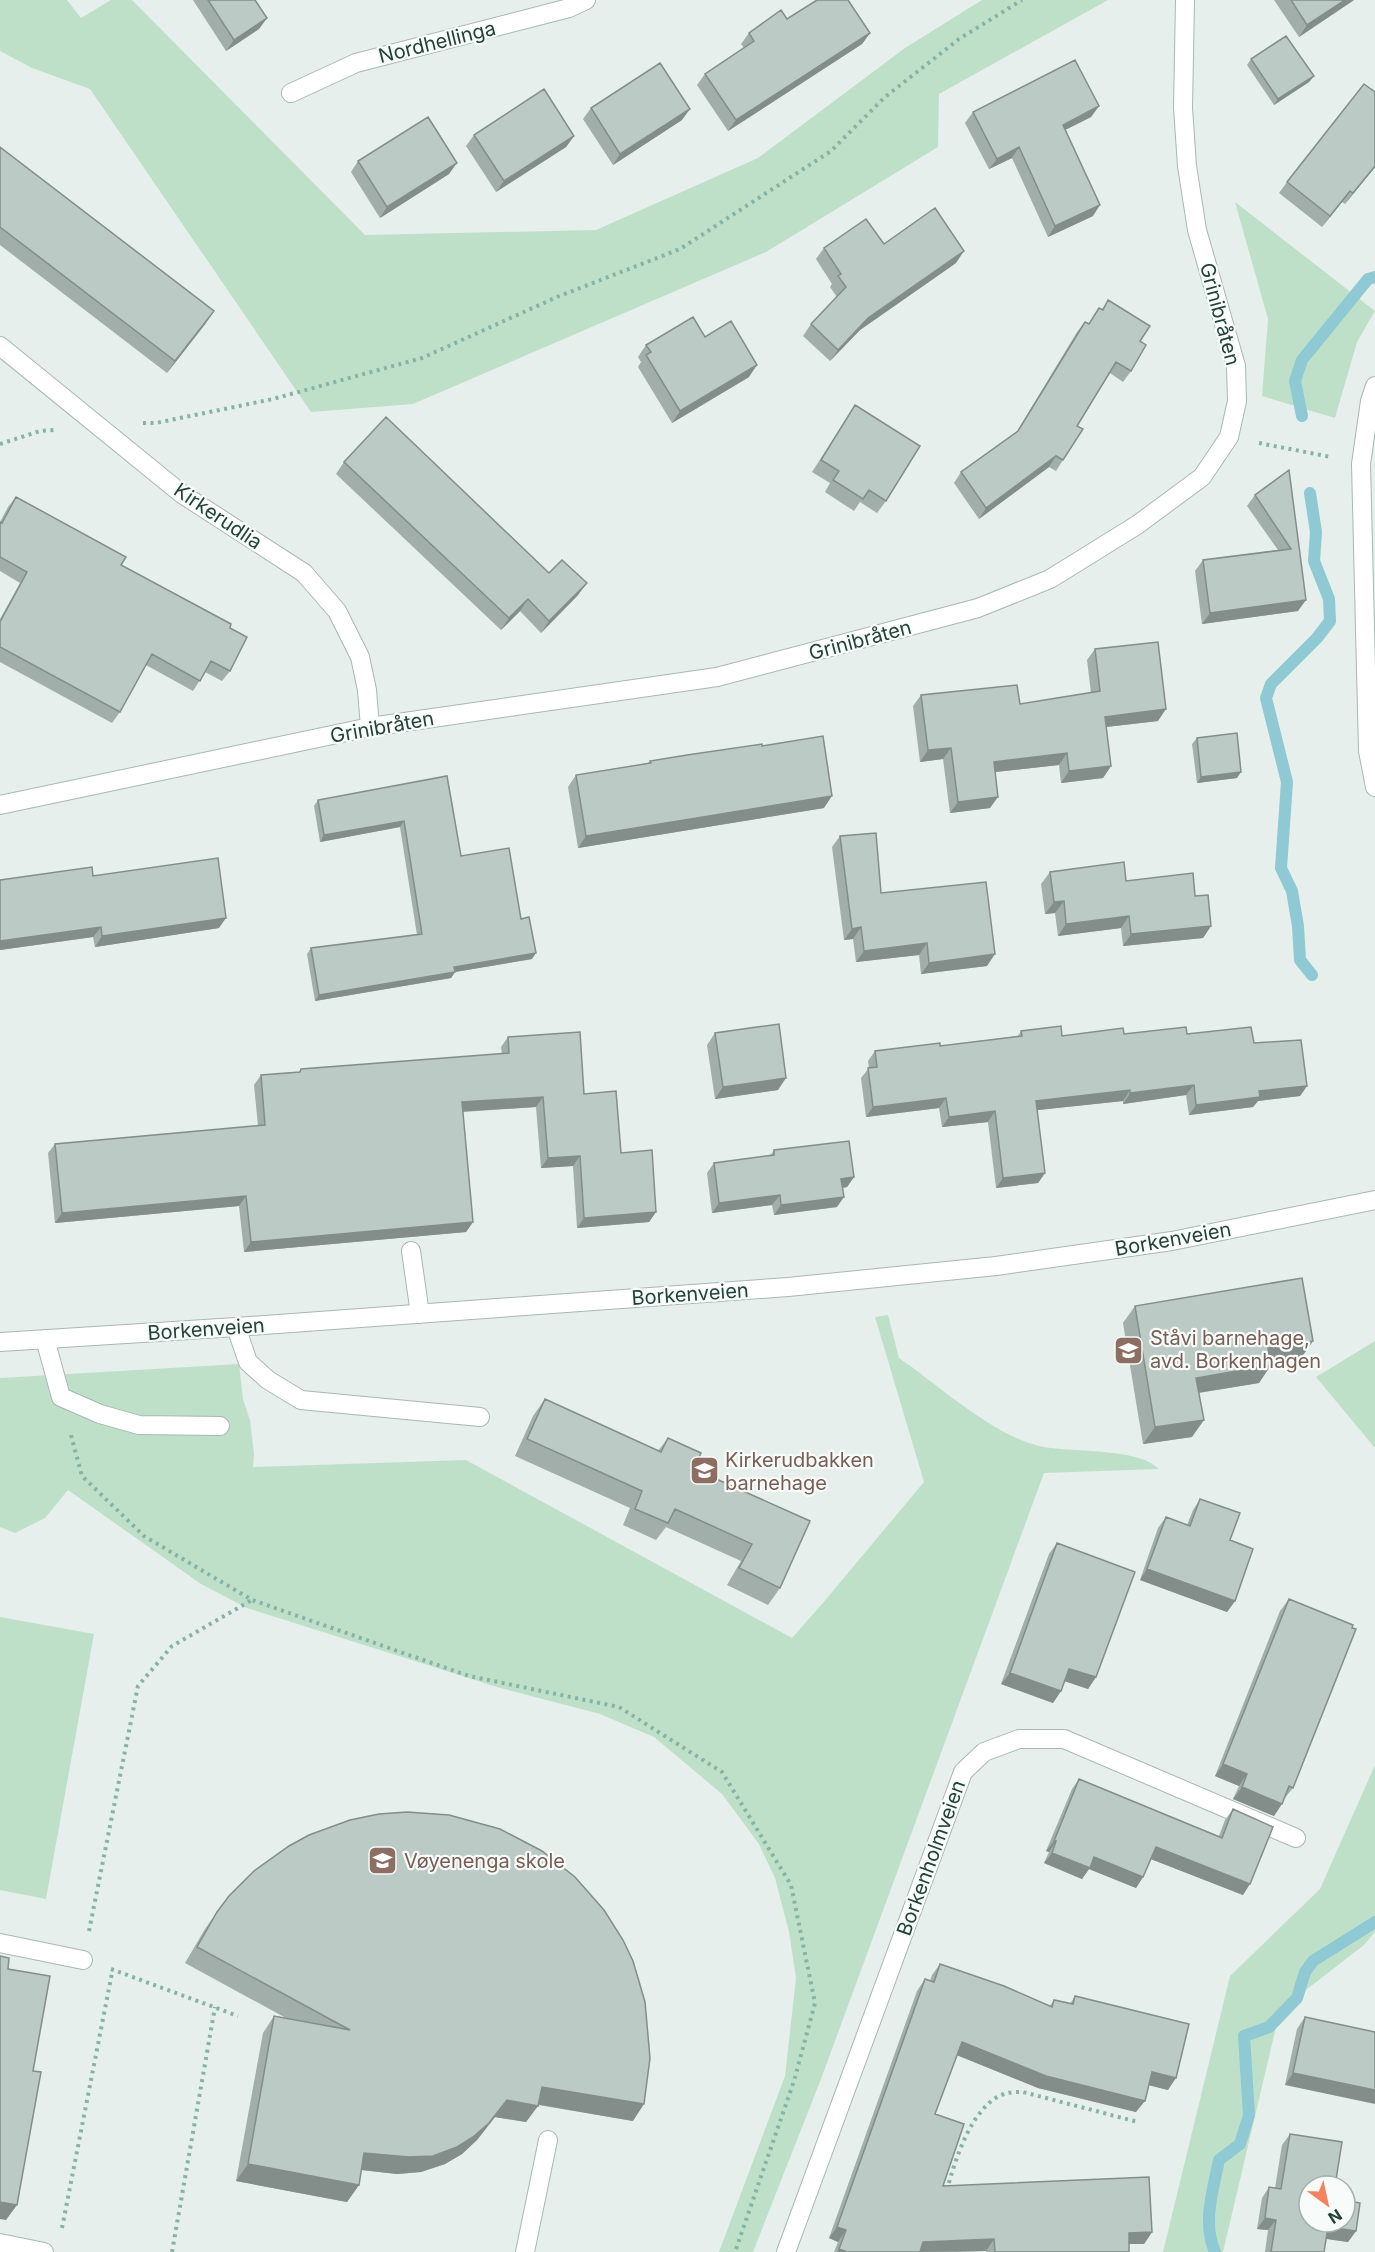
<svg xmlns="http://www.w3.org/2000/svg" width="1375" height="2252" font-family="Inter,sans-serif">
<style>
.green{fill:#bfe0c8}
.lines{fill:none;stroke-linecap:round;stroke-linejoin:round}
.stream{stroke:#8ec9d4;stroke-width:12}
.minor-casing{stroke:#a8b8b2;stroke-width:20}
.path{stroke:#86b3a5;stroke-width:4;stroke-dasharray:3 4.5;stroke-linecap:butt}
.minor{stroke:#fff;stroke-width:18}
.wall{fill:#a1aea9}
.shaded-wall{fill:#838d89}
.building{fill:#bbcac4;stroke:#838d89;stroke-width:1.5}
.labels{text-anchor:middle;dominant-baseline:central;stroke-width:4.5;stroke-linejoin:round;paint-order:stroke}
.street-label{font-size:20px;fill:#24423a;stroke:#f7fbf9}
.education-label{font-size:20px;fill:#785e54;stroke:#f7fbf9;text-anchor:start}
</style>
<rect width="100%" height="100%" fill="#e6efeb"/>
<!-- green -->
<path class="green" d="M0,0H67L81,18L111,0H132L365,235L596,230L758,158L905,48L982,0H1108L939,94L938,147L766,252L413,404L311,412L90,89L32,68L0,51Z
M1235,202L1375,311L1357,342L1335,418L1262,396L1268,319Z
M888,1315L899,1358C940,1386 991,1434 1039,1446C1069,1453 1138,1447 1159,1469L1044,1473L821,2079L753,2252H719L785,2076L796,1978L789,1932L775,1878L759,1844L722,1794L654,1737L600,1714L497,1687L247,1608L201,1584L68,1490L45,1518L15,1533L0,1527V1378L239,1364L243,1399L250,1420L254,1454L253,1467L466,1460L792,1638L822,1604L924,1482L875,1317Z
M1375,1341V1448L1316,1377Z
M0,1617L94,1634L46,1899L0,1890Z
M1375,1765V1932L1364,1945L1280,2010L1223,2252H1163L1230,1976L1320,1889Z"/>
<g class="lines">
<!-- stream -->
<path class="stream" d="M1302,416L1295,381L1302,360L1368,279L1375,277
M1310,493L1316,532L1314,561L1329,599L1330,621L1317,638L1271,684L1266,698L1287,782L1281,868L1292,891L1298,926L1300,960L1312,975
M1215,2252C1202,2223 1213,2190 1219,2160L1240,2144L1249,2115L1244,2036L1269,2027L1297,1998L1305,1972L1313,1961L1375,1922"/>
<defs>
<path id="minor" d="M291,93L356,63L569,8L586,0
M0,346L182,494L304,573L337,611L360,657L367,690L370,727
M1375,386L1370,401L1361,464L1368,751L1375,787
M0,805L370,727L717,677L978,608L1050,579L1137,525L1202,477L1229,437L1237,401L1236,366L1197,230L1187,166L1183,108L1185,0
M411,1251L420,1314
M236,1327L248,1362L268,1380L301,1400L480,1417
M45,1339L61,1397L100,1414L139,1425L220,1426
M0,1342L236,1327L788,1287L996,1266L1172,1241L1375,1200
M0,1943L83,1960
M0,2243L44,2252
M525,2252L548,2140
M786,2252L963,1772L984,1752L1019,1739H1064L1296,1838"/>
</defs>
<!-- minor casing -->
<use href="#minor" class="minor-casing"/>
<!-- path -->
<path class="path" d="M143,423H156L273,399L422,358L557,297L680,249L831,151L885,97L959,39L1022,0
M1259,443L1331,457
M0,444L40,431L55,430
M71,1435L82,1476L144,1536L252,1600L469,1676L619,1707L722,1772L791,1885L815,2003L794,2081L735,2252
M89,1931L138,1686L172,1646L252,1600
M111,1969L238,2016
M947,2190C955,2160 972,2105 1004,2094C1009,2092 1017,2092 1023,2092L1138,2122
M62,2228L112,1973
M172,2252L215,2007"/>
<!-- minor -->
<use href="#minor" class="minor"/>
</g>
<!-- wall -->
<path class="wall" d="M193,0H255L267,18L259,29L226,51Z
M1274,0H1354L1299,37Z
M787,19L870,33L862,44L728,131L697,85L705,74L744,48L741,44L749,33Z
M1251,59L1314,76L1309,82L1274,105L1247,65Z
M1375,92V167L1345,204L1342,202L1322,227L1279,193L1287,182Z
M1099,106L1091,117L1065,130L1093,216L1048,237L1012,158L989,169L965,123L973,112Z
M591,108L682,120L613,165L583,119Z
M474,135L574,136L566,147L496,192L466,146Z
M0,147L206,323L167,373L0,245Z
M358,161L449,174L380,218L351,172Z
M884,244L956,263L860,330L830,361L803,336L811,324L837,297L830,287L832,284L816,259L824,248Z
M1108,300L1140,341L1131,371L1123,382L1110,373L1077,426L1063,460L1056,471L1049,467L979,519L954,483L961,472L1016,433L1077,332L1085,322L1089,324L1099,308L1102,309Z
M705,337L749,377L672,423L638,367L641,362L638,357L646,345Z
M855,405L886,501L877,513L860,502L854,511L825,492L830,483L812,472Z
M344,462L549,573L578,595L541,633L520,611L501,630L336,474Z
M1289,470L1298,611L1202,624L1195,571L1203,560L1278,550L1247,506L1255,495Z
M16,497L121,565L230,628V671L222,681L205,672L193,691L146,665L120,712L112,723L0,662V619L20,583L0,571V522L8,507Z
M1095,649L1158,721L1106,727L1111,766L1103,778L1061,783L1059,765L995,772L990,808L950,813L943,759L920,762L913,706L921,695L1020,704L1091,693L1087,660Z
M1197,738L1237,778L1197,783L1192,744Z
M762,746L824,808L578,848L568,787L576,775L648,763L650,761Z
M447,776L461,856L521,919L532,959L455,972L451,978L315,1001L307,954L311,948L417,935L400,827L320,842L314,806L318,800Z
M840,836L881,893L987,966L921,974L919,955L856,962L853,939L844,940L832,847Z
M1050,872L1126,881L1195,896L1211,926L1203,938L1123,946L1121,928L1058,936L1055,913L1045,914L1041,884Z
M93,876L219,928L95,947L93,937L0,950V880Z
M1021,1031L1062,1036L1124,1034H1187L1254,1043L1307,1086L1300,1096L1258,1101L1253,1107L1189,1115L1186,1095L1123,1104V1101L1037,1110L1045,1173L1038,1183L996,1188L988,1122L942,1127L939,1108L866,1117L861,1078L869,1068L868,1061L875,1051L940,1046L1018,1036Z
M715,1033L778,1090L715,1099L707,1045Z
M508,1037L584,1094L656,1212L649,1222L577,1228L573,1166L541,1168L536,1107L463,1112L473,1222L466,1232L244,1252L239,1206L55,1223L48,1153L55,1144L258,1126L254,1085L261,1075L299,1072L301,1069L502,1054L501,1047Z
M774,1150L854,1177L847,1187L843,1188L837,1207L774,1215L772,1205L712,1213L707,1173L714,1163L770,1156Z
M1135,1306L1313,1341L1301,1358L1270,1363L1271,1365L1259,1383L1199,1393L1192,1437L1143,1444L1123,1323Z
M545,1399L658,1451L668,1438L694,1469L810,1521L780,1588L768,1605L727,1585L741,1561L666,1527L656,1540L623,1525L630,1508L515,1456L533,1416Z
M1200,1499L1230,1540L1235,1601L1227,1612L1140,1580L1158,1528L1166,1517L1187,1525L1193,1510Z
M1057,1543L1096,1677L1088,1689L1065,1681L1061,1691L1053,1703L1001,1684L1049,1554Z
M1289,1599L1293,1788L1284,1799L1274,1816L1233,1799L1239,1786L1215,1776L1280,1611Z
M1079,1779L1219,1836L1225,1820L1233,1809L1243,1895L1151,1859L1143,1877L1136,1888L1089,1869L1082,1879L1044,1863L1049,1852L1046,1851L1072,1789Z
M217,1912L633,2121L538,2105L526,2122L495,2117L477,2140L462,2154L445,2164L421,2172L397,2174L361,2170L359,2185L347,2202L236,2181L263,2033L274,2016L286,2018L185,1963L205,1929Z
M940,1964L1050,2006L1054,2000L1070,2004L1075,1996L1168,2090L1149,2085L1136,2112L1038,2088L957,2055L935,2114L943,2186L1152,2232L1144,2244H1129V2252H986V2251L958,2252H834L838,2242L829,2238L917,1991L925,1979L930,1981L932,1975Z
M1305,2017L1375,2032L1285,2085L1297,2029Z
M1290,2134L1309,2186L1356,2231L1348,2242L1326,2239L1324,2252H1265L1268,2230L1257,2229L1262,2198L1269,2187L1275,2188L1282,2145Z"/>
<!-- shaded-wall -->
<path class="shaded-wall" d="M1345,0H1354L1299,37L1307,25Z
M267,18L259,29L226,51L234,40Z
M870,33L862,44L728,131L736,120Z
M1314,76L1309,82L1274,105L1278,99Z
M1099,106L1091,117L1055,135L1063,125Z
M690,109L682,120L613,165L620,154Z
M574,136L566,147L496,192L504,181Z
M1019,147L1012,158L989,169L997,159Z
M457,163L449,174L380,218L387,207Z
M1375,166V167L1345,204L1353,193Z
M1350,191L1342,202L1322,227L1330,216Z
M1100,205L1093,216L1048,237L1055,226Z
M964,251L956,263L860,330L830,361L838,350L868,318Z
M214,311L206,323L167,373L175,361Z
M757,365L749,377L672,423L680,411Z
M1056,456L1049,467L979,519L986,508Z
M587,583L578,595L541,633L549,621Z
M528,599L520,611L501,630L509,618Z
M1306,600L1298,611L1202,624L1210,613Z
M1166,709L1158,721L1097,728L1105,717Z
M951,748L943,759L920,762L928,750Z
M1067,753L1059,765L986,773L994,762Z
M1111,766L1103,778L1061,783L1069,771Z
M1241,772L1237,778L1197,783L1201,777Z
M832,796L824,808L578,848L586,836Z
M998,797L990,808L950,813L958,802Z
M404,821L400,827L320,842L324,835Z
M1064,901L1055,913L1045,914L1054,902Z
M1129,916L1121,928L1058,936L1066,924Z
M226,918L219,928L95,947L102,936Z
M1211,926L1203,938L1123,946L1131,934Z
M101,927L93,937L0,950V941Z
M861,927L853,939L844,940L852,929Z
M927,943L919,955L856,962L864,951Z
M536,953L532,959L455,972L451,978L315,1001L319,995L454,967Z
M995,954L987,966L921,974L929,963Z
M786,1078L778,1090L715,1099L723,1087Z
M1194,1085L1186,1095L1123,1104L1130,1093Z
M1307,1086L1300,1096L1258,1101L1253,1107L1189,1115L1196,1105L1259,1091Z
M1130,1090L1123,1101L1029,1111L1036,1101Z
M543,1097L536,1107L455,1112L462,1102Z
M946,1098L939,1108L866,1117L873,1107Z
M995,1111L988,1122L942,1127L949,1117Z
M580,1156L573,1166L541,1168L548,1158Z
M1045,1173L1038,1183L996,1188L1003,1178Z
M854,1177L847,1187L834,1189L841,1179Z
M780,1195L772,1205L712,1213L719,1203Z
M246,1196L239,1206L55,1223L62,1213Z
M844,1197L837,1207L774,1215L781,1205Z
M656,1212L649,1222L577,1228L584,1218Z
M473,1222L466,1232L244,1252L251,1242Z
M1313,1341L1301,1358L1256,1365L1268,1348Z
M1271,1365L1259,1383L1184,1395L1196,1378Z
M1204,1420L1192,1437L1143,1444L1155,1427Z
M1147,1569L1235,1601L1227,1612L1140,1580Z
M1069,1669L1096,1677L1088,1689L1061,1680Z
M1010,1673L1061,1691L1053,1703L1001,1684Z
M1223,1764L1247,1774L1239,1786L1215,1776Z
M1242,1787L1282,1804L1274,1816L1233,1799Z
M1054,1841H1056L1049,1852L1046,1851Z
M1156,1847L1250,1884L1243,1895L1148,1858Z
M1052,1853L1094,1857L1143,1877L1136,1888L1089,1869L1082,1879L1044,1863Z
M962,2042L1145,2101L1136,2112L1038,2088L954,2054Z
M1152,2072L1176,2078L1168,2090L1144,2084Z
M1293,2073L1375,2090V2104L1285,2085Z
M542,2087L644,2104L633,2121L530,2103Z
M507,2100L538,2106L526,2122L495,2117L477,2140L462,2154L445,2164L421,2172L397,2174L353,2169L364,2153Z
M248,2164L359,2185L347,2202L236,2181Z
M0,2202L17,2205L6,2220L0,2219Z
M1265,2218L1276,2220L1268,2230L1257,2229Z
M837,2227L846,2230L838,2242L829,2238Z
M1328,2227L1356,2231L1348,2242L1321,2238Z
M1152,2232L1144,2244H1120L1129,2233Z
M994,2239L986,2251L917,2252L923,2242Z
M839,2249L847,2252H837Z"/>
<!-- building -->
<path class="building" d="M208,0H255L267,18L234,40Z
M817,0H848L870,33L736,120L705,74L754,41L749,33L781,10L787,19Z
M1291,0H1345L1307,25Z
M1286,36L1314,76L1278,99L1251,59Z
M1075,60L1099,106L1063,125L1100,205L1055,226L1019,147L997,159L973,112Z
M660,63L690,109L620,154L591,108Z
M1364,84L1375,92V166L1353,193L1350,191L1330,216L1287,182Z
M544,89L574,136L504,181L474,135Z
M428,117L457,163L387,207L358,161Z
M0,147L214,311L175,361L0,227Z
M935,208L964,251L868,318L838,350L811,324L846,287L838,276L841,274L824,248L866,219L884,244Z
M1108,300L1150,326L1140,341L1146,345L1131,371L1116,362L1077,426L1083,429L1063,460L1056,456L986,508L961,472L1018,431L1085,322L1089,324L1099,308L1103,310Z
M693,317L705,337L731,321L757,365L680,411L646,355L651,352L646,345Z
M855,405L920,446L886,501L869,490L863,499L833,480L839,471L821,460Z
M386,417L549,573L562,560L587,583L549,621L528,599L509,618L344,462Z
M1289,470L1306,600L1210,613L1203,560L1291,549L1255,495Z
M16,497L126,557L121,565L231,624L230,628L247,637L230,671L211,661L200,681L152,654L120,712L0,647V622L27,572L0,557V522L2,523Z
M1158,642L1166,709L1105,717L1111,766L1069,771L1067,753L994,762L998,797L958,802L951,748L928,750L921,695L1017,685L1020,704L1100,691L1095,649Z
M1237,733L1241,772L1201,777L1197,738Z
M823,736L832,796L586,836L576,775L651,763L650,761L687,755L762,744V746Z
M447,776L461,856L509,848L521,919L529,917L536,953L454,967L455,972L319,995L311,948L422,934L404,821L324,835L318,800Z
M876,833L881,893L986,882L995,954L929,963L927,943L864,951L861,927L852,929L840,836Z
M218,858L226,918L102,936L101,927L0,941V880L92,867L93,876Z
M1124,862L1126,881L1193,873L1195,896L1208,895L1211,926L1131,934L1129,916L1066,924L1064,901L1054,902L1050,872Z
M779,1024L786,1078L723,1087L715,1033Z
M1061,1026L1062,1036L1123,1028L1124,1034L1186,1027L1187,1034L1251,1027L1254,1043L1301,1040L1307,1086L1259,1091L1260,1097L1196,1105L1194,1085L1130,1093V1090L1036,1101L1045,1173L1003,1178L995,1111L949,1117L946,1098L873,1107L868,1068L877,1067L875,1051L940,1043V1046L1022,1036L1021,1031Z
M580,1032L584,1094L616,1091L621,1153L652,1150L656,1212L584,1218L580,1156L548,1158L543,1097L462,1102L473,1222L251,1242L246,1196L62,1213L55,1144L265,1125L261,1075L300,1072L301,1069L509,1053L508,1037Z
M849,1141L854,1177L841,1179L844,1197L781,1205L780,1195L719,1203L714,1163L774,1155V1150Z
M1302,1278L1313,1341L1268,1348L1271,1365L1196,1378L1204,1420L1155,1427L1135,1306Z
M545,1399L661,1452L668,1438L701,1453L694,1469L810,1521L780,1588L739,1568L752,1544L675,1509L668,1523L635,1509L642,1491L527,1439Z
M1200,1499L1240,1513L1230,1540L1253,1549L1235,1601L1147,1569L1166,1517L1190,1526Z
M1057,1543L1135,1572L1096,1677L1069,1669L1061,1691L1010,1673Z
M1289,1599L1353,1625L1352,1628L1356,1629L1293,1788L1289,1786L1282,1804L1242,1787L1247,1774L1223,1764Z
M1079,1779L1222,1838L1233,1809L1273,1827L1250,1884L1156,1847L1143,1877L1094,1857L1090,1868L1052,1853L1056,1841H1054Z
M407,1812L449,1815L500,1829L542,1851L575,1877L604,1910L623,1940L633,1961L645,2002L650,2058L644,2104L542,2087L538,2106L507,2100L489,2123L473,2137L457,2147L433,2156L409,2157L364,2153L359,2185L248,2164L274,2016L350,2030L197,1947L217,1912L229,1896L254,1871L289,1846L309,1835L350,1820L379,1814Z
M0,1956L9,1958L8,1969L50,1976L33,2071L41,2072L17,2205L0,2202Z
M940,1964L1004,1986L1052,2007L1054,2000L1073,2004L1075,1996L1189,2024L1176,2078L1152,2072L1145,2101L1046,2076L962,2042L935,2114L964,2124L943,2186L1149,2177L1152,2232L1129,2233V2252H995L994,2239L923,2242L920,2252H847L839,2249L846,2230L837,2227L925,1979L934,1982Z
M1305,2017L1375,2032V2090L1293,2073Z
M1290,2134L1342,2142L1335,2186H1309V2222H1345V2200L1360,2203L1356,2231L1328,2227L1324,2252H1271L1276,2220L1265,2218L1269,2187L1281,2189Z"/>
<!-- icons -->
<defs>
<symbol id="school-square" viewBox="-11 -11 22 22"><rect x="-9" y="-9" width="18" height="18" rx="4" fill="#8d6e63" stroke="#f7fbf9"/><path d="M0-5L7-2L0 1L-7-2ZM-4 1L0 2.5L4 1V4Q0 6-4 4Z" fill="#fff"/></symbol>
</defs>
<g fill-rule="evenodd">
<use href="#school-square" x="1112" y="1334" width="33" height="33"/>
<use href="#school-square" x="688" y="1454" width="33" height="33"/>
<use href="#school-square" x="366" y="1844" width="33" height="33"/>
</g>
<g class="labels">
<!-- street labels -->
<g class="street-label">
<text transform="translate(437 42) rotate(-14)">Nordhellinga</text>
<text transform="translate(1220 314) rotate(75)">Grinibråten</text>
<text transform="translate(218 516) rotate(34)">Kirkerudlia</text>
<text transform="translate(860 640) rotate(-15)">Grinibråten</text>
<text transform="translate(382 727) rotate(-10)">Grinibråten</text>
<text transform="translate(1173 1239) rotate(-10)">Borkenveien</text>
<text transform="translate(690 1294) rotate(-4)">Borkenveien</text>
<text transform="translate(206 1329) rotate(-4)">Borkenveien</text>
<text transform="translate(931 1858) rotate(-70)">Borkenholmveien</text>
</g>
<!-- education labels -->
<g class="education-label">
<text x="1150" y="1338">Ståvi barnehage,<tspan x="1150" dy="23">avd. Borkenhagen</tspan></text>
<text x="725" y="1460">Kirkerudbakken<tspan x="725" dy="23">barnehage</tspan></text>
<text x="404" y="1861">Vøyenenga skole</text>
</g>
</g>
<!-- north arrow -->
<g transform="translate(1327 2204) rotate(147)"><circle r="28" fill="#f7fbf9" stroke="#a3b1ad" stroke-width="1.5"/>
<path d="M0-4.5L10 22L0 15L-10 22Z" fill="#f4845f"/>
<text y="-9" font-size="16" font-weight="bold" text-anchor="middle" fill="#24423a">N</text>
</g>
</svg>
